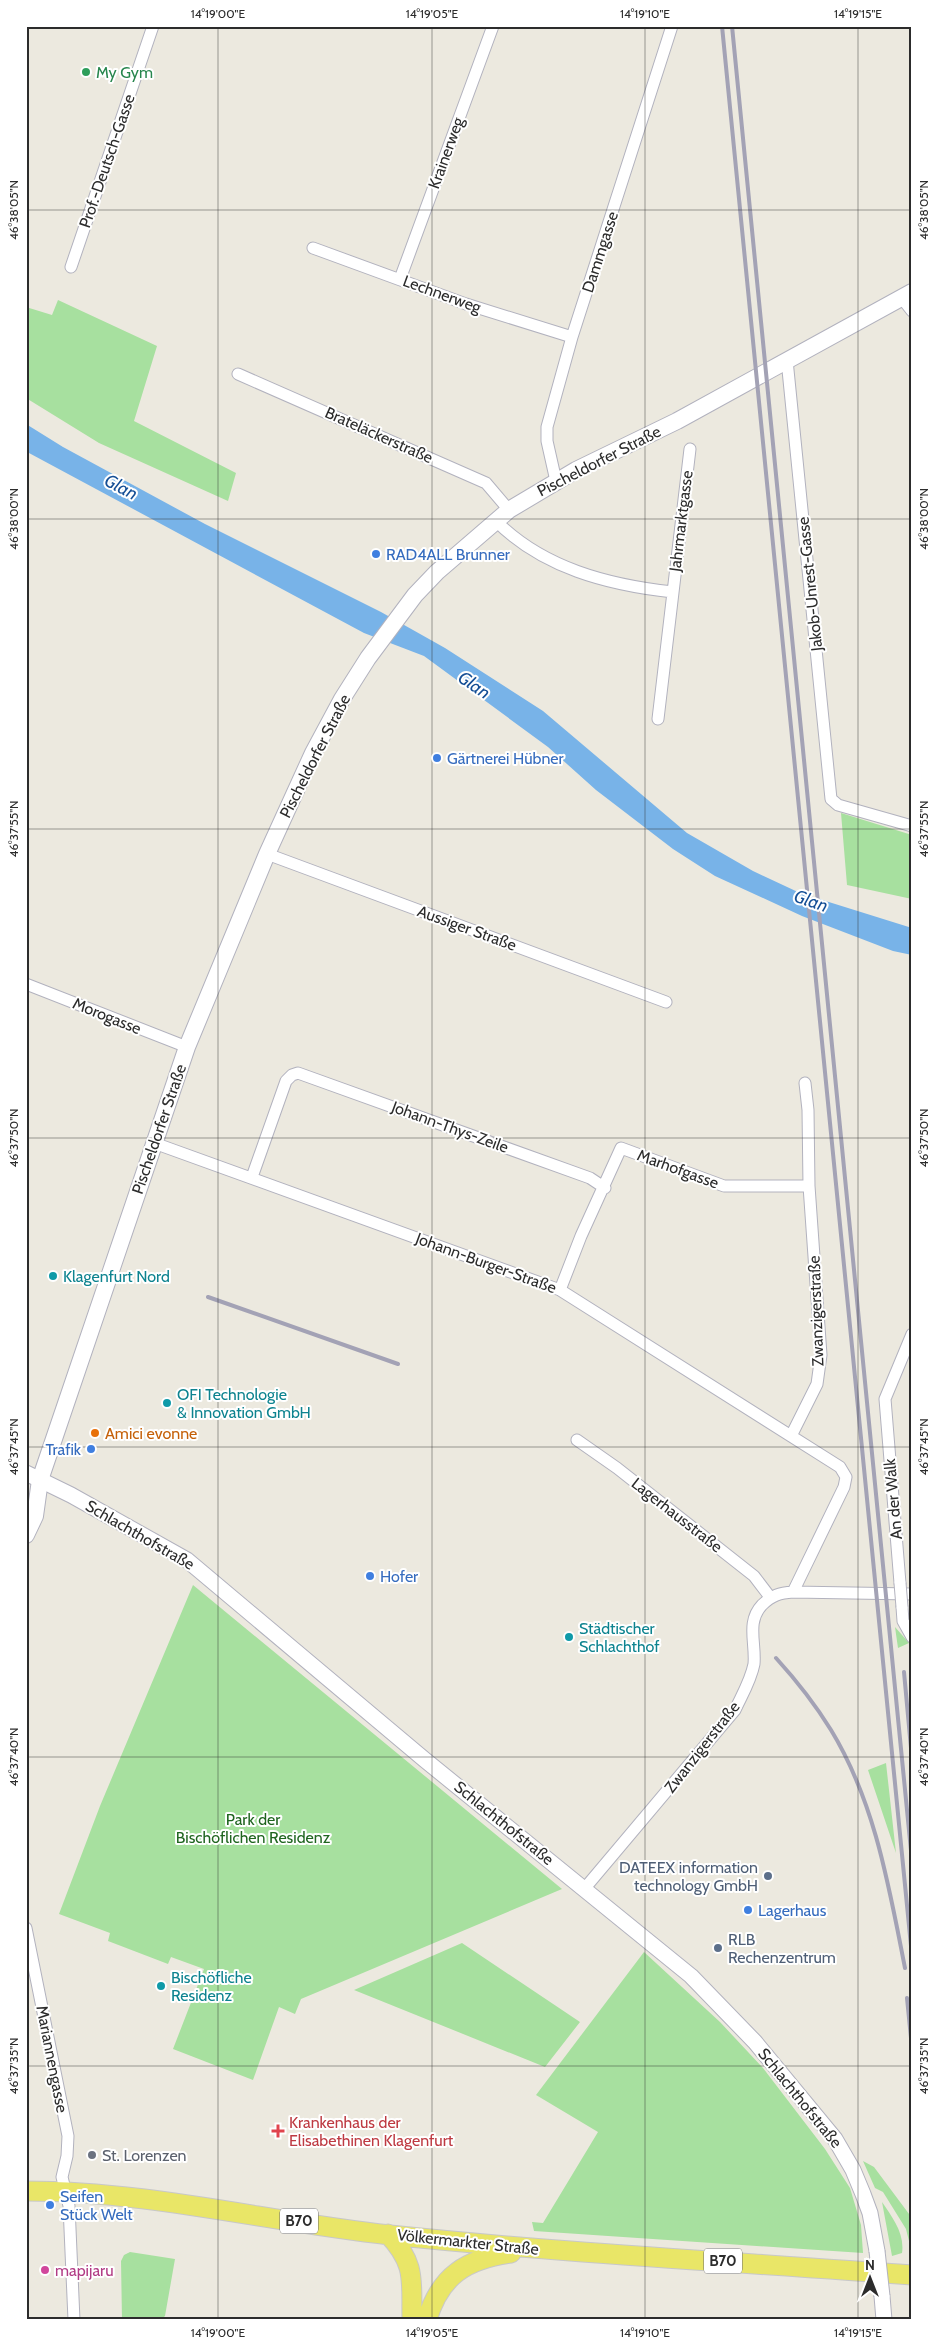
<svg xmlns="http://www.w3.org/2000/svg" width="938" height="2346" font-family="Cabin,sans-serif">
<style>
.green{fill:#a7e09f}
.water{fill:#78b3e8}
.lines{fill:none;stroke-linecap:round;stroke-linejoin:round}
.minor-casing{stroke:#b2b2be;stroke-width:13}
.tertiary-casing{stroke:#b2b2be;stroke-width:17}
.secondary-casing{stroke:#b2b2be;stroke-width:18}
.primary-casing{stroke:#c8c8c8;stroke-width:21}
.minor{stroke:#fff;stroke-width:11}
.tertiary{stroke:#fff;stroke-width:15}
.secondary{stroke:#fff;stroke-width:16}
.primary{stroke:#e9e667;stroke-width:19}
.rail{stroke:#a3a2b5;stroke-width:4}
.minor-bridge-casing{stroke:#b2b2be;stroke-width:13;stroke-linecap:butt}
.tertiary-bridge-casing{stroke:#b2b2be;stroke-width:17;stroke-linecap:butt}
.minor-bridge{stroke:#fff;stroke-width:11}
.tertiary-bridge{stroke:#fff;stroke-width:15}
.ticks{fill:none;stroke:#2c2c2c;stroke-width:1;stroke-opacity:0.45}
.leisure-dot{fill:#2e9e5b;stroke:#fff;stroke-width:2}
.shop-dot{fill:#3f7fe0;stroke:#fff;stroke-width:2}
.culture-dot{fill:#0f9aa8;stroke:#fff;stroke-width:2}
.food-dot{fill:#e8710a;stroke:#fff;stroke-width:2}
.service-dot{fill:#5c6f8a;stroke:#fff;stroke-width:2}
.health-dot{fill:#e0444e;stroke:#fff;stroke-width:2}
.worship-dot{fill:#6b7280;stroke:#fff;stroke-width:2}
.hotel-dot{fill:#d1479c;stroke:#fff;stroke-width:2}
.labels{text-anchor:middle;dominant-baseline:central;stroke-width:4;stroke-linejoin:round;paint-order:stroke}
.shield{fill:#fff;stroke:#6b6b6b;stroke-width:1}
.shield-label{font-size:15px;font-weight:bold;fill:#2c2c2c}
.leisure-label{font-size:16px;fill:#27864d;stroke:#fff;text-anchor:start}
.street-label{font-size:16px;fill:#2c2c2c;stroke:#fff}
.shop-label{font-size:16px;fill:#366cbe;stroke:#fff;text-anchor:start}
.culture-label{font-size:16px;fill:#0d838f;stroke:#fff;text-anchor:start}
.food-label{font-size:16px;fill:#c56008;stroke:#fff;text-anchor:start}
.park-label{font-size:16px;fill:#1f651f;stroke:#fff}
.service-label{font-size:16px;fill:#4e5e75;stroke:#fff;text-anchor:end}
.health-label{font-size:16px;fill:#be3a42;stroke:#fff;text-anchor:start}
.worship-label{font-size:16px;fill:#5b616d;stroke:#fff;text-anchor:start}
.hotel-label{font-size:16px;fill:#b23c85;stroke:#fff;text-anchor:start}
.water-label{font-size:18px;font-style:italic;fill:#154f96;stroke:#fff}
.neatline{fill:none;stroke:#2c2c2c;stroke-width:2}
.ticks-label{font-size:12px;text-anchor:middle;fill:#2c2c2c}
</style>
<rect width="100%" height="100%" fill="#ece9df"/>
<!-- green -->
<path class="green" d="M58,300L157,346L134,421L236,473L228,501L99,443L26,398V307L52,315Z
M841,813L912,835V899L847,885Z
M193,1585L562,1889L301,1999L295,2014L279,2007L253,2080L173,2049L204,1969L171,1957L168,1964L108,1941L110,1933L59,1914L100,1806Z
M895,1627L909,1643L898,1648Z
M886,1763L896,1853L868,1770Z
M462,1943L580,2022L545,2067L354,1990Z
M644,1952L720,2022L763,2068L825,2149L850,2188L861,2225L863,2253L534,2231L532,2222L543,2223L598,2132L536,2095Z
M863,2161L874,2167L912,2218V2253L906,2229L883,2192L875,2188Z
M882,2202C892,2217 905,2233 902,2253L892,2256Z
M130,2252L175,2259L165,2316L161,2320H122L121,2261L124,2255Z"/>
<!-- water -->
<path class="water" d="M26,424L63,447L205,524L381,612L445,648L543,711L687,833L753,871L800,893L912,928V955L893,951L802,916L715,876L673,849L596,790L548,747L424,656L364,633L29,453L26,451Z"/>
<g class="lines">
<defs>
<path id="minor" d="M313,248L466,304L572,337
M71,267L153,26
M400,279L493,26
M901,297L912,311
M787,360L831,799L838,805L912,826
M238,374L486,483L509,510
M556,481L547,441V427L572,337L672,26
M495,520C542,568 608,585 673,592
M658,719L690,449
M267,854L666,1002
M26,984L187,1047
M154,1143L560,1290L840,1467L846,1477L844,1487L793,1592
M252,1177L286,1081L292,1075L298,1073L590,1178L605,1188
M560,1290L581,1236L621,1148L724,1186H809
M791,1436L817,1384L821,1355L809,1186L808,1110L805,1083
M577,1440L617,1468L754,1576L770,1597
M900,1583L885,1399L912,1334
M902,1607L903,1621L912,1637
M585,1888L735,1710C742,1695 751,1680 754,1664C756,1643 746,1622 762,1605C772,1595 780,1593 793,1592L912,1594
M26,1928L68,2136L67,2156L62,2177L69,2206L74,2320"/>
<path id="tertiary" d="M26,1473L71,1495L187,1560L425,1760L691,1976L755,2042L835,2139L853,2170L863,2194L870,2213L877,2251
M882,2296L884,2320"/>
<path id="secondary" d="M26,1535L35,1516L40,1480L187,1047L267,854L313,753L342,699L368,658L415,595L437,572L509,510L576,470L677,421L912,292"/>
<path id="primary" d="M26,2191C149,2191 269,2222 390,2235C563,2253 738,2262 912,2275
M388,2234C417,2265 411,2281 412,2320
M427,2320C440,2275 467,2259 511,2253"/>
</defs>
<!-- minor casing -->
<use href="#minor" class="minor-casing"/>
<!-- tertiary casing -->
<use href="#tertiary" class="tertiary-casing"/>
<!-- secondary casing -->
<use href="#secondary" class="secondary-casing"/>
<!-- primary casing -->
<use href="#primary" class="primary-casing"/>
<!-- minor -->
<use href="#minor" class="minor"/>
<!-- tertiary -->
<use href="#tertiary" class="tertiary"/>
<!-- secondary -->
<use href="#secondary" class="secondary"/>
<!-- primary -->
<use href="#primary" class="primary"/>
<!-- rail -->
<path class="rail" d="M722,26L912,1956
M732,26L912,1861
M208,1297L398,1364
M776,1658C796,1680 815,1704 831,1730C875,1802 889,1887 905,1968
M904,1672L912,1759
M907,1998L912,2048"/>
<defs>
<path id="minor-bridge" d="M900,1583L902,1607"/>
<path id="tertiary-bridge" d="M877,2251L882,2296"/>
</defs>
<!-- minor-bridge casing -->
<use href="#minor-bridge" class="minor-bridge-casing"/>
<!-- tertiary-bridge casing -->
<use href="#tertiary-bridge" class="tertiary-bridge-casing"/>
<!-- minor-bridge -->
<use href="#minor-bridge" class="minor-bridge"/>
<!-- tertiary-bridge -->
<use href="#tertiary-bridge" class="tertiary-bridge"/>
</g>
<!-- ticks -->
<path class="ticks" d="M218,26V2320M432,26V2320M645,26V2320M858,26V2320M26,210H912M26,519H912M26,829H912M26,1138H912M26,1447H912M26,1757H912M26,2066H912"/>
<!-- markers -->
<circle class="leisure-dot" cx="86" cy="72" r="5"/>
<g class="shop-dot">
<circle cx="376" cy="554" r="5"/>
<circle cx="437" cy="758" r="5"/>
<circle cx="91" cy="1449" r="5"/>
<circle cx="370" cy="1576" r="5"/>
<circle cx="748" cy="1910" r="5"/>
<circle cx="50" cy="2205" r="5"/>
</g>
<g class="culture-dot">
<circle cx="53" cy="1276" r="5"/>
<circle cx="167" cy="1403" r="5"/>
<circle cx="569" cy="1637" r="5"/>
<circle cx="161" cy="1986" r="5"/>
</g>
<circle class="food-dot" cx="95" cy="1433" r="5"/>
<g class="service-dot">
<circle cx="768" cy="1876" r="5"/>
<circle cx="718" cy="1948" r="5"/>
</g>
<path class="health-dot" d="M275.5 2123.5h5v5h5v5h-5v5h-5v-5h-5v-5h5z"/>
<circle class="worship-dot" cx="92" cy="2155" r="5"/>
<circle class="hotel-dot" cx="45" cy="2270" r="5"/>
<g class="labels">
<!-- shield labels -->
<g class="shield">
<rect x="280" y="2208.5" width="38" height="25" rx="4"/>
<rect x="704" y="2248.5" width="38" height="25" rx="4"/>
</g>
<g class="shield-label">
<text x="299" y="2221">B70</text>
<text x="723" y="2261">B70</text>
</g>
<!-- leisure labels -->
<g class="leisure-label">
<text x="96" y="72">My Gym</text>
</g>
<!-- street labels -->
<g class="street-label">
<text transform="translate(446 153) rotate(-70)">Krainerweg</text>
<text transform="translate(107 161) rotate(-71)">Prof.-Deutsch-Gasse</text>
<text transform="translate(600 252) rotate(-72)">Dammgasse</text>
<text transform="translate(442 294) rotate(20)">Lechnerweg</text>
<text transform="translate(379 435) rotate(24)">Brateläckerstraße</text>
<text transform="translate(599 461) rotate(-27)">Pischeldorfer Straße</text>
<text transform="translate(681 521) rotate(-83)">Jahrmarktgasse</text>
<text transform="translate(810 584) rotate(-96)">Jakob-Unrest-Gasse</text>
<text transform="translate(315 756) rotate(-63)">Pischeldorfer Straße</text>
<text transform="translate(467 928) rotate(20)">Aussiger Straße</text>
<text transform="translate(107 1016) rotate(22)">Morogasse</text>
<text transform="translate(450 1127) rotate(20)">Johann-Thys-Zeile</text>
<text transform="translate(159 1129) rotate(-71)">Pischeldorfer Straße</text>
<text transform="translate(678 1169) rotate(20)">Marhofgasse</text>
<text transform="translate(486 1263) rotate(20)">Johann-Burger-Straße</text>
<text transform="translate(816 1311) rotate(-92)">Zwanzigerstraße</text>
<text transform="translate(893 1499) rotate(-95)">An der Walk</text>
<text transform="translate(677 1515) rotate(38)">Lagerhausstraße</text>
<text transform="translate(140 1535) rotate(30)">Schlachthofstraße</text>
<text transform="translate(702 1747) rotate(-52)">Zwanzigerstraße</text>
<text transform="translate(504 1823) rotate(39)">Schlachthofstraße</text>
<text transform="translate(52 2059) rotate(79)">Mariannengasse</text>
<text transform="translate(800 2098) rotate(51)">Schlachthofstraße</text>
<text transform="translate(468 2242) rotate(6)">Völkermarkter Straße</text>
</g>
<!-- shop labels -->
<g class="shop-label">
<text x="386" y="554">RAD4ALL Brunner</text>
<text x="447" y="758">Gärtnerei Hübner</text>
<text x="81" y="1449" text-anchor="end">Trafik</text>
<text x="380" y="1576">Hofer</text>
<text x="758" y="1910">Lagerhaus</text>
<text x="60" y="2196">Seifen<tspan x="60" dy="18">Stück Welt</tspan></text>
</g>
<!-- culture labels -->
<g class="culture-label">
<text x="63" y="1276">Klagenfurt Nord</text>
<text x="177" y="1394">OFI Technologie<tspan x="177" dy="18">&amp; Innovation GmbH</tspan></text>
<text x="579" y="1628">Städtischer<tspan x="579" dy="18">Schlachthof</tspan></text>
<text x="171" y="1977">Bischöfliche<tspan x="171" dy="18">Residenz</tspan></text>
</g>
<!-- food labels -->
<g class="food-label">
<text x="105" y="1433">Amici evonne</text>
</g>
<!-- park labels -->
<g class="park-label">
<text x="253" y="1819">Park der<tspan x="253" dy="18">Bischöflichen Residenz</tspan></text>
</g>
<!-- service labels -->
<g class="service-label">
<text x="758" y="1867">DATEEX information<tspan x="758" dy="18">technology GmbH</tspan></text>
<text x="728" y="1939" text-anchor="start">RLB<tspan x="728" dy="18">Rechenzentrum</tspan></text>
</g>
<!-- health labels -->
<g class="health-label">
<text x="289" y="2122">Krankenhaus der<tspan x="289" dy="18">Elisabethinen Klagenfurt</tspan></text>
</g>
<!-- worship labels -->
<g class="worship-label">
<text x="102" y="2155">St. Lorenzen</text>
</g>
<!-- hotel labels -->
<g class="hotel-label">
<text x="55" y="2270">mapijaru</text>
</g>
<!-- water labels -->
<g class="water-label">
<text transform="translate(121 487) rotate(28)">Glan</text>
<text transform="translate(474 685) rotate(34)">Glan</text>
<text transform="translate(811 901) rotate(19)">Glan</text>
</g>
</g>
<!-- border -->
<rect width="938" height="2346" fill="none" stroke="#ffffff" stroke-width="55"/>
<!-- north arrow -->
<g transform="translate(870 2278)" stroke="#ffffff" stroke-width="4" paint-order="stroke">
<path d="M0-4L9 19L0 12L-9 19Z" fill="#2c2c2c"/>
<text y="-8" font-size="14" font-weight="bold" text-anchor="middle" fill="#2c2c2c">N</text>
</g>
<rect x="28" y="28" width="882" height="2290" class="neatline"/>
<g class="ticks-label">
<text x="218" y="18">14°19'00"E</text>
<text x="432" y="18">14°19'05"E</text>
<text x="645" y="18">14°19'10"E</text>
<text x="858" y="18">14°19'15"E</text>
<text transform="translate(14 210) rotate(-90)" y="4">46°38'05"N</text>
<text transform="translate(924 210) rotate(-90)" y="4">46°38'05"N</text>
<text transform="translate(14 519) rotate(-90)" y="4">46°38'00"N</text>
<text transform="translate(924 519) rotate(-90)" y="4">46°38'00"N</text>
<text transform="translate(14 829) rotate(-90)" y="4">46°37'55"N</text>
<text transform="translate(924 829) rotate(-90)" y="4">46°37'55"N</text>
<text transform="translate(14 1138) rotate(-90)" y="4">46°37'50"N</text>
<text transform="translate(924 1138) rotate(-90)" y="4">46°37'50"N</text>
<text transform="translate(14 1447) rotate(-90)" y="4">46°37'45"N</text>
<text transform="translate(924 1447) rotate(-90)" y="4">46°37'45"N</text>
<text transform="translate(14 1757) rotate(-90)" y="4">46°37'40"N</text>
<text transform="translate(924 1757) rotate(-90)" y="4">46°37'40"N</text>
<text transform="translate(14 2066) rotate(-90)" y="4">46°37'35"N</text>
<text transform="translate(924 2066) rotate(-90)" y="4">46°37'35"N</text>
<text x="218" y="2337">14°19'00"E</text>
<text x="432" y="2337">14°19'05"E</text>
<text x="645" y="2337">14°19'10"E</text>
<text x="858" y="2337">14°19'15"E</text>
</g>
</svg>
